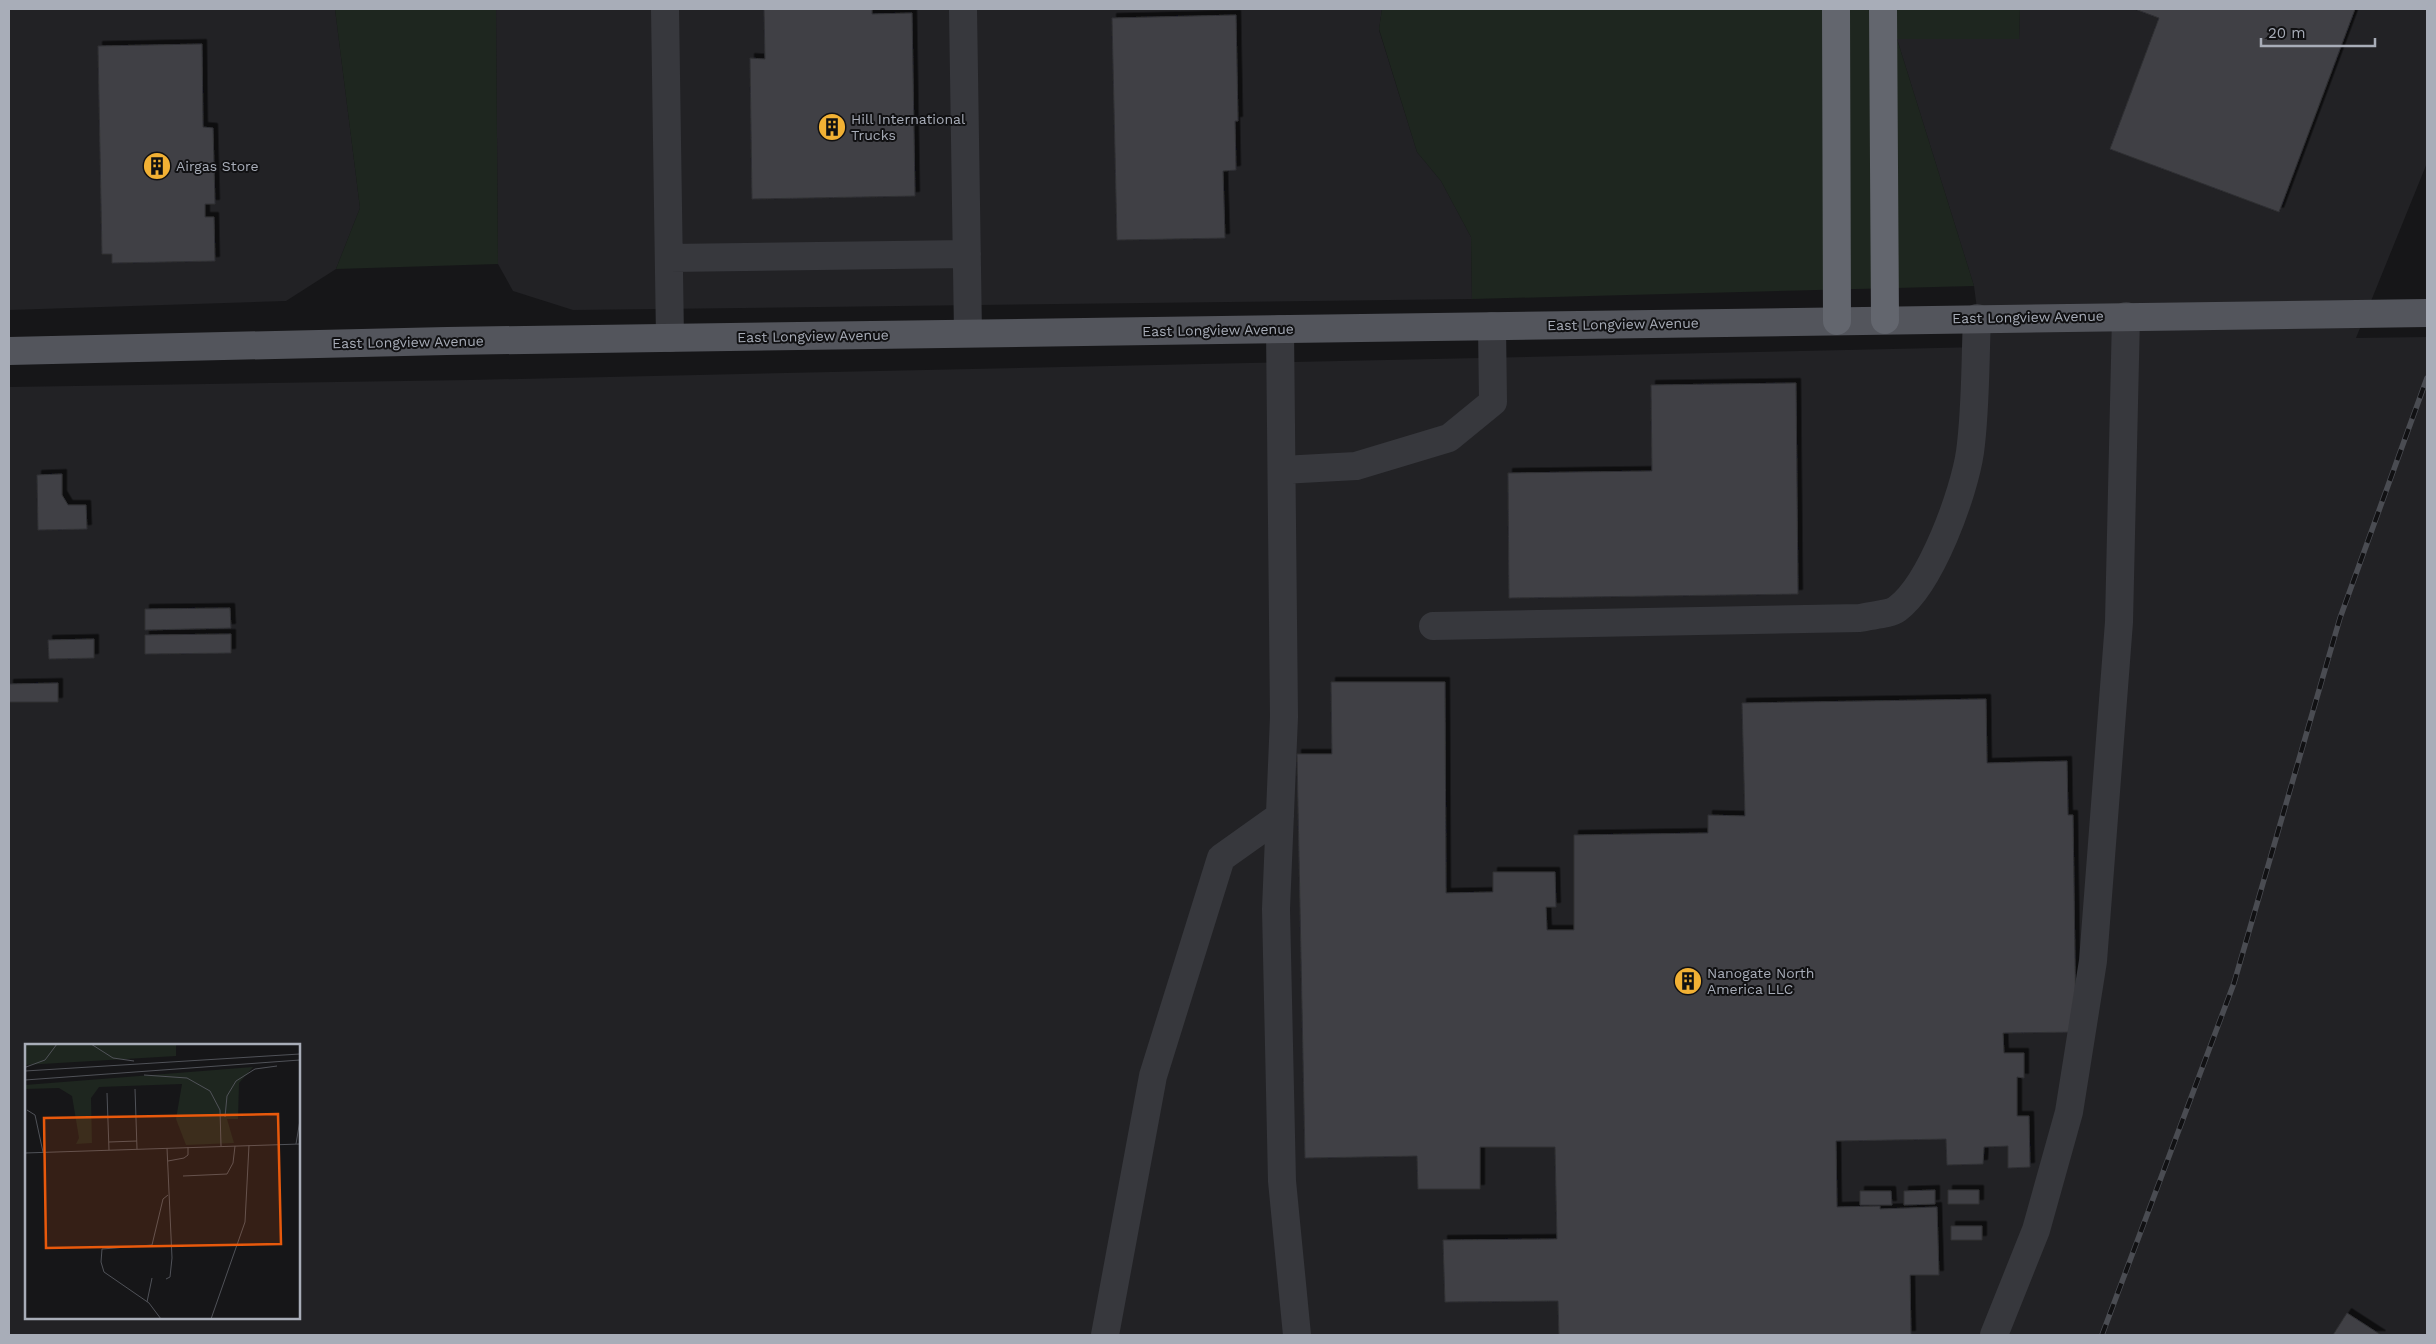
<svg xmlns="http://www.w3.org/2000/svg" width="2436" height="1344" font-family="'Work Sans',sans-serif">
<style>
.built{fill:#222225;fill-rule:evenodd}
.green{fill:#1e261f}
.building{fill:#404145;stroke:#303034;filter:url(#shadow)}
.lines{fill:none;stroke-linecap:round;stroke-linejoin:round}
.minor{stroke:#37383d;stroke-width:28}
.major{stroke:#53555c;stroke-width:28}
.highway{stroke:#63666e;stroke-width:28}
.rail-casing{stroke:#4a4c52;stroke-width:5.5}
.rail{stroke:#111113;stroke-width:4;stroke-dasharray:11;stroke-linecap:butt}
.labels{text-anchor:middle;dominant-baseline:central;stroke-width:4;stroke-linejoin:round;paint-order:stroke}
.poi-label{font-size:14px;fill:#a8adb8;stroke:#111113;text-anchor:start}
.street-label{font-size:14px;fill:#a8adb8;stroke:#111113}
.inset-road{fill:none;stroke:#505258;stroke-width:1}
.view{fill:#e8590c;fill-opacity:0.15;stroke:#e8590c;stroke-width:2.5}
.inset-edge{fill:none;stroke:#a8adb8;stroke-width:2.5}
</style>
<defs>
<filter id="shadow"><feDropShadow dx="4.5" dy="-4.5" stdDeviation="0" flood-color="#0009"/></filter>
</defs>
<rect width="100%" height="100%" fill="#161618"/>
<!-- built -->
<path class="built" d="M9,9H335L360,208L336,269L286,301L9,310Z
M496,9H1382L1379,30L1417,152L1441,181L1471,237L1472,299L573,310L513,291L498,264Z
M2020,9H2427V163L2356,338L2427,337V1335H9V387L469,380L1982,347L1974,286L1897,39H2019ZM26,1045H299V1318H26Z"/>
<!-- green -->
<path class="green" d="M335,9H496L498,264L336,269L360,208Z
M1382,9H2020L2019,39H1897L1974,286L1472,299L1471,237L1441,181L1417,152L1379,29Z"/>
<!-- building -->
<path class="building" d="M764,9H872V14L912,13L915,196L752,199L750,58L765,59Z
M2135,9H2355L2279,212L2110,149L2159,18Z
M1236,15L1238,121H1235L1236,170L1223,171L1225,238L1117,240L1112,18Z
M202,44L203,127L213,128L215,204H205V217H214L215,261L112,263V254H102L98,46Z
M1796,383L1798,594L1509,598L1508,473L1652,471L1651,385Z
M62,474V495L68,505H86L87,529L38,530L37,475Z
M230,608L231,628L145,630V609Z
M231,634V653L145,654V635Z
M94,639V658L49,659L48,640Z
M1331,682H1445L1446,893L1493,892V872H1555L1556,907H1546L1547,930H1574V835L1708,833V815L1745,816L1742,703L1986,699L1987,763L2067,761L2068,815H2073L2076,1032L2003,1033L2004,1053H2024V1078L2017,1077V1116H2029L2030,1167L2008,1168V1146L1984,1147L1983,1164L1947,1165L1946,1139L1836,1141L1837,1207L1880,1206V1209L1937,1207L1939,1275H1910L1911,1335H1559L1558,1301L1445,1302L1443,1240L1557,1239L1555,1147H1480V1189H1418L1417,1156L1305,1158L1297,754H1332Z
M58,683V702H9V684Z
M1935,1190V1204L1904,1205V1191Z
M1948,1190H1979V1204H1948Z
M1860,1191H1891L1892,1205H1860Z
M1951,1226H1982V1240H1951Z
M2347,1313L2381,1335H2333Z"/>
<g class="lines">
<!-- minor -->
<path class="minor" d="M665,9L670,338
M963,9L968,333
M670,258L967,254
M1280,329L1284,717L1276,909L1282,1181L1297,1335
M1282,470L1356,466L1449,438L1493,402L1492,326
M1433,626L1860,618C1871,615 1889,615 1897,609C1931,584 1964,493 1970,452C1976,408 1975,362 1977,318
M1105,1335L1153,1076L1221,858L1280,816
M1994,1335L2036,1230L2069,1112L2093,961L2119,622L2126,316"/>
<!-- major -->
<path class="major" d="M9,351L447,341L2427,313"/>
<!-- highway -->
<path class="highway" d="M1836,9L1837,321
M1883,9L1885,320"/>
<defs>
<path id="rail" d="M2102,1335L2234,983L2340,618L2427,378"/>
</defs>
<!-- rail casing -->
<use href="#rail" class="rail-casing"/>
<!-- rail -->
<use href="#rail" class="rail"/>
</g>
<!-- icons -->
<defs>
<symbol id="building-disc" viewBox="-11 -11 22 22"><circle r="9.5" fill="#f2b134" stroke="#111113"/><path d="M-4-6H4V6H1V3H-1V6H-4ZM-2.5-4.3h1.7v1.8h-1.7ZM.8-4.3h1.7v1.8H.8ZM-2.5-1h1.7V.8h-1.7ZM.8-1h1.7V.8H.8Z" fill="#111"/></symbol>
</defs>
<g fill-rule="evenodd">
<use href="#building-disc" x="816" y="111" width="32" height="32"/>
<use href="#building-disc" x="141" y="150" width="32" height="32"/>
<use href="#building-disc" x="1672" y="965" width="32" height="32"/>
</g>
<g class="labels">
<!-- poi labels -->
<g class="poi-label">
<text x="851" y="119">Hill International<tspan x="851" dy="16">Trucks</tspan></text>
<text x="176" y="166">Airgas Store</text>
<text x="1707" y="973">Nanogate North<tspan x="1707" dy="16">America LLC</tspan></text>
</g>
<!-- street labels -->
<g class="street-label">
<text transform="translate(2028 317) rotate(-1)">East Longview Avenue</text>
<text transform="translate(1623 324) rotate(-1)">East Longview Avenue</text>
<text transform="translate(1218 330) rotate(-1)">East Longview Avenue</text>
<text transform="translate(813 336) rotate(-1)">East Longview Avenue</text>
<text transform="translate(408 342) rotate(-1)">East Longview Avenue</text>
</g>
</g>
<!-- overview -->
<g transform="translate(25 1044)">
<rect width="275" height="275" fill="#161618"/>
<path d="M0,0H151V12L0,21ZM228,23L214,39L213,75H202L209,99L161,101L151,75L157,40L74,43L66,54L67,99L51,100L54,94L47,52L34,44L0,45V41Z" fill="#1e261f"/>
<path class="inset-road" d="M66,0L88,14L109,17M1,23L20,16L32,0M0,27L275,10M119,31L162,34L185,47L195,66L196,102M0,36L275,16M110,45L112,105M82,49L84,106M2,66L10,71L18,108M200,73L202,52L211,37L230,25L252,22M84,98L112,97M271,100L275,76M0,109L275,100M143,117L159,114L163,111V103M158,132L202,130L208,119L210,102M141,235L145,233L147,214L142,104M122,258L127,234M136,275L124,259L79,228L76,218L77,205L127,201L138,155L143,151M186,275L220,178L224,101"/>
<path class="view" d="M253,70L256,200L21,204L19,74Z"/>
<rect width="275" height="275" class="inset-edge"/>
</g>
<!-- border -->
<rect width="2436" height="1344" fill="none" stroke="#a8adb8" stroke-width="20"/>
<!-- scale -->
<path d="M2261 38v8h114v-8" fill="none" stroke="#a8adb8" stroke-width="2.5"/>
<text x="2268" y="38" font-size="15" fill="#a8adb8" stroke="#111113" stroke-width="4" paint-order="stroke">20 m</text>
</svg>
